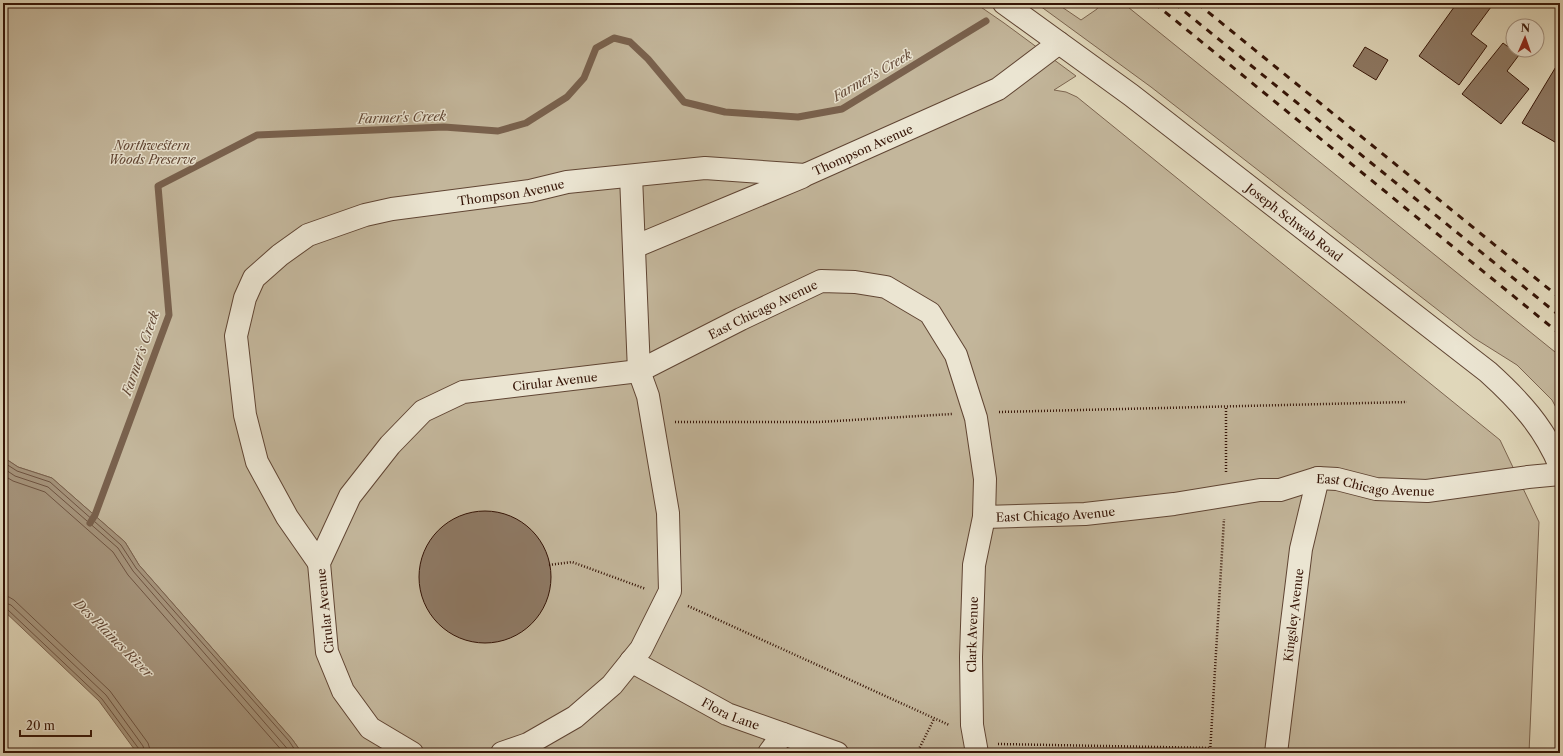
<svg xmlns="http://www.w3.org/2000/svg" width="1563" height="756" font-family="'Libre Caslon Text',serif">
<style>
.green{fill:#c3b69b;stroke:#7c6550}
.water{fill:#a6957d;stroke:#79614d}
.lines{fill:none;stroke-linecap:round;stroke-linejoin:round}
.shore{stroke:#6e5442;stroke-width:1}
.stream{stroke:#79614d;stroke-width:7}
.building{fill:#8e7964;stroke:#351406}
.minor-casing{stroke:#604533;stroke-width:24}
.path{stroke:#351406;stroke-width:2.5;stroke-dasharray:1 2;stroke-linecap:butt}
.minor{stroke:#ebe5d2;stroke-width:22}
.rail{stroke:#351406;stroke-width:3;stroke-dasharray:7 7;stroke-linecap:butt}
.labels{text-anchor:middle;dominant-baseline:central;stroke-width:3;stroke-linejoin:round;paint-order:stroke}
.park-label{font-size:12px;font-style:italic;fill:#604533;stroke:#ebe5d2}
.street-label{font-size:12px;fill:#351406;stroke:#ebe5d2}
.water-label{font-size:13px;font-style:italic;fill:#624836;stroke:#ebe5d2}
</style>
<rect width="100%" height="100%" fill="#e0d7ba"/>
<filter id="stains"><feTurbulence type="fractalNoise" baseFrequency=".005" numOctaves="4"/><feColorMatrix values="0 0 0 0 .2 0 0 0 0 .09 0 0 0 0 .02 0 0 0 .5 -.17"/></filter>
<radialGradient id="worn" r=".72"><stop offset=".6" stop-color="#630" stop-opacity="0"/><stop offset="1" stop-color="#630" stop-opacity=".3"/></radialGradient>
<!-- green -->
<path class="green" d="M3,3H975L1004,23L1076,76L1054,90L1066,92L1077,97L1500,440L1539,522L1529,753H302L292,739L139,565L125,542L52,478L18,467L3,457Z
M1036,3H1056L1081,20L1097,9L1100,3H1123L1560,356V415L1552,400L1517,365L1474,338L1151,87Z"/>
<!-- water -->
<path class="water" d="M3,457L18,467L52,478L125,542L139,565L292,739L302,753H137L99,701L3,610Z"/>
<g class="lines">
<!-- shore -->
<path class="shore" d="M3,462L17,471L50,482L121,545L136,568L289,741L297,753
M3,468L15,476L48,487L118,548L133,571L291,753
M3,475L13,481L45,492L113,552L128,575L284,753
M3,596L9,597L14,600L110,691L148,743L151,753
M3,602L11,605L106,695L143,746L145,753
M3,607L7,609L102,699L139,749L140,753"/>
<!-- stream -->
<path class="stream" d="M90,523L95,515L169,315L158,186L257,135L444,127L498,131L526,123L567,97L584,78L596,48L614,38L630,42L648,59L684,102L725,112L798,117L842,109L986,21"/>
</g>
<!-- building -->
<path class="building" d="M1457,3H1485L1491,7L1471,34L1487,46L1459,85L1419,56Z
M1503,43L1519,55L1507,71L1529,89L1501,124L1462,94Z
M1365,47L1388,60L1376,80L1353,66Z
M1557,65L1560,67V145L1522,123Z
M419 577a66 66 0 1 1 132 0a66 66 0 1 1-132 0Z"/>
<g class="lines">
<defs>
<g id="minor">
<path id="s1" d="M1004,3L1131,95L1488,372C1519,400 1544,427 1560,466"/>
<path d="M634,247L802,177"/>
<path id="s2" d="M319,563L287,517L257,462L245,415L236,336L245,298L254,278L280,255L308,235L365,215L392,209L530,191L567,182L705,168L805,175L998,89L1059,43"/>
<path id="s3" d="M631,661L727,714L837,753"/>
<path id="s4" d="M412,753L370,728L343,691L327,652L319,563L350,496L390,445L423,411L463,392L639,371L741,319L821,281L855,282L886,287L930,313L956,355L976,418L985,479L984,517L1085,514L1174,504L1260,490H1280L1318,478L1337,479L1376,489L1427,491L1528,477L1560,474"/>
<path d="M502,753L528,744L575,717L612,685L641,649L670,591L668,513L648,396L639,371L631,176"/>
<path d="M769,753L783,734"/>
<path id="s5" d="M977,753L972,725L971,657L974,565L984,517"/>
<path id="s6" d="M1276,753L1301,549L1318,478"/>
</g>
</defs>
<!-- minor casing -->
<use href="#minor" class="minor-casing"/>
<!-- path -->
<path class="path" d="M999,412L1407,402
M675,422H819L952,414
M1226,472V406
M549,565L572,562L646,589
M688,606L949,725
M998,744L1211,748
M917,753L934,719
M1210,753L1224,519"/>
<!-- minor -->
<use href="#minor" class="minor"/>
<!-- rail -->
<path class="rail" d="M1154,3L1560,334
M1174,3L1560,316
M1197,3L1560,298"/>
</g>
<g class="labels">
<!-- park labels -->
<g class="park-label">
<text x="152" y="145">Northwestern<tspan x="152" dy="14">Woods Preserve</tspan></text>
</g>
<!-- street labels -->
<g class="street-label">
<text stroke="none"><textPath href="#s2" startOffset="944">Thompson Avenue</textPath></text>
<text stroke="none"><textPath href="#s2" startOffset="585">Thompson Avenue</textPath></text>
<text stroke="none"><textPath href="#s1" startOffset="364">Joseph Schwab Road</textPath></text>
<text stroke="none"><textPath href="#s4" startOffset="772">East Chicago Avenue</textPath></text>
<text stroke="none"><textPath href="#s4" startOffset="549">Cirular Avenue</textPath></text>
<text stroke="none"><textPath href="#s4" startOffset="1564">East Chicago Avenue</textPath></text>
<text stroke="none"><textPath href="#s4" startOffset="1240">East Chicago Avenue</textPath></text>
<text transform="translate(325 611) rotate(-96)">Cirular Avenue</text>
<text stroke="none"><textPath href="#s6" startOffset="139">Kingsley Avenue</textPath></text>
<text stroke="none"><textPath href="#s5" startOffset="119">Clark Avenue</textPath></text>
<text stroke="none"><textPath href="#s3" startOffset="113">Flora Lane</textPath></text>
</g>
<!-- water labels -->
<g class="water-label">
<text transform="translate(872 75) rotate(-30)">Farmer's Creek</text>
<text transform="translate(402 117) rotate(-2)">Farmer's Creek</text>
<text transform="translate(140 353) rotate(-71)">Farmer's Creek</text>
<text transform="translate(114 638) rotate(45)">Des Plaines River</text>
</g>
</g>
<!-- margin -->
<rect width="1563" height="756" fill="none" stroke="#e0d7ba" stroke-width="16"/>
<rect x="4" y="4" width="1555" height="748" fill="none" stroke="#351406" stroke-width="2"/>
<rect x="8" y="8" width="1547" height="740" fill="none" stroke="#351406"/>
<!-- north arrow -->
<g transform="translate(1525 38) rotate(2)"><circle r="19" fill="#ebe5d2" stroke="#a29180"/>
<path d="M0-3L7 15L0 10L-7 15Z" fill="#8f2418"/>
<text y="-6" font-size="11" font-weight="bold" text-anchor="middle" fill="#351406">N</text>
</g>
<!-- scale -->
<path d="M20 730v6h71v-6" fill="none" stroke="#351406" stroke-width="2"/>
<text x="26" y="730" font-size="12" fill="#351406" stroke="#ebe5d2" stroke-width="3" paint-order="stroke">20 m</text>
<rect width="100%" height="100%" filter="url(#stains)"/>
<rect width="100%" height="100%" fill="url(#worn)"/>
</svg>
